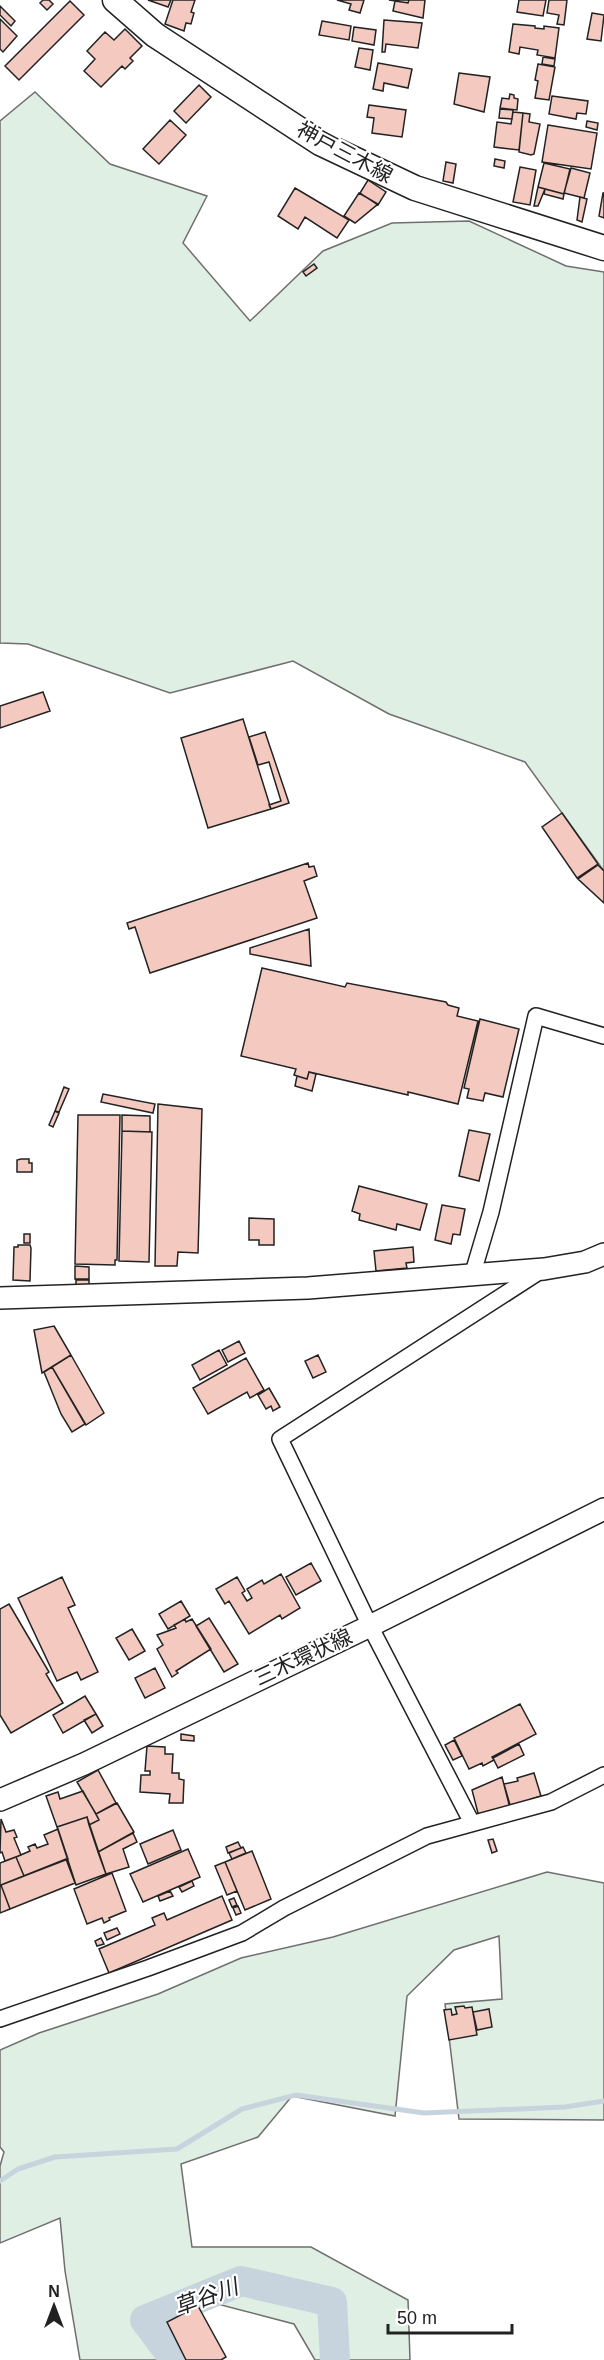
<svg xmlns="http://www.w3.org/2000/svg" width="604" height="2360" font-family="Arial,'Noto Sans JP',sans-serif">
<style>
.green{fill:#e0efe3;stroke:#6f6f6f;stroke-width:1.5}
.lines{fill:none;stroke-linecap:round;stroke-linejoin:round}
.stream{stroke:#c7d3dd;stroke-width:5}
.river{stroke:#c7d3dd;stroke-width:30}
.building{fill:#f3c9c0;stroke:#222;stroke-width:1.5}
.street-casing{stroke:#222;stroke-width:18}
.secondary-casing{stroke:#222;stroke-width:24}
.primary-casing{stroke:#222;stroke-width:27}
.street{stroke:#fff;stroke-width:15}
.secondary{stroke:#fff;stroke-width:21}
.primary{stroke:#fff;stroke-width:24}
.labels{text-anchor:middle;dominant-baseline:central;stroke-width:4.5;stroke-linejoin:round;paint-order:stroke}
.street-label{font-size:21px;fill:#222;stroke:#fff}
.water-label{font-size:22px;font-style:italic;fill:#222;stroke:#fff}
</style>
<rect width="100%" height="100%" fill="#fff"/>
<!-- green -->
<path class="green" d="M35,92L110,164L207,196L183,243L250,321L323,251L392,223L469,221L566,266L604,272V871L525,762L389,714L293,661L170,693L28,644L0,643V121Z
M547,1872L604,1883V2120L459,2119L445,2004L502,1999L499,1936L454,1950L407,1996L395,2116L292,2096L258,2137L181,2164L192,2247H311L408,2300L410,2360H315L294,2324L210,2302L136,2329L164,2360H80L65,2271L60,2218L0,2243V2166L4,2152L0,2147V2050L39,2033L158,1994L241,1958L333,1937Z"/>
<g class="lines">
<!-- stream -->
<path class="stream" d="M0,2181L18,2169L55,2157L177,2149L242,2109L296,2095L424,2113L565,2107L604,2101"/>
<!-- river -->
<path class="river" d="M175,2360L145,2320L241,2281L332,2302L335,2360"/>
</g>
<!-- building -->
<path class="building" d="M43,0H49L53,4L47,10L40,3Z
M148,0H171L168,7Z
M173,0H195L191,12L194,13L191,24L186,23L184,31L165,24Z
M337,0H364L360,13L349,10L351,4Z
M389,0H409L408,3Z
M409,0H425L423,18L393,11L395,1L408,3Z
M519,0H546L543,16L517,12Z
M549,0H567L564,25L557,24L559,15L547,13Z
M70,1L84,15L19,80L5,66Z
M0,6L15,21L11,26L0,15Z
M592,13L604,15L601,41L587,39Z
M0,19L17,36L3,52L0,49Z
M384,20L422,23L418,48L386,44L385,52H382Z
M322,21L351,26L349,40L319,35Z
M513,24L535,26V28L544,29V26L559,28L555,58L537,55L538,50L520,47L519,54L509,52Z
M354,27L376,30L374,45L352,41Z
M125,29L142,46L130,58L133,61L125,69L122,66L101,87L84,71L95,59L87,51L105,32L114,40Z
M359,48L373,50L370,70L355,67Z
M543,57L555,59L554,66L542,64Z
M378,63L412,69L408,88L384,83L383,91L373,89Z
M538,64L555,67L549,100L535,98L538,81L535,80Z
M459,73L490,77L484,112L454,104Z
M199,85L211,97L186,123L174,111Z
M510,94L514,95V98L518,99L517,110L500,108L502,98L509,99Z
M552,96L588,101L586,114L577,113L576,119L549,114Z
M369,105L406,110L402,137L372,133L374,118L367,117Z
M500,109L513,110L512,119L499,118Z
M513,112L523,113L519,150L494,147L497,122L511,124Z
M523,113L530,114L529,122L540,124L534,154L531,155L519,152Z
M170,120L186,135L159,164L143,149Z
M587,121L598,123L597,130L586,127Z
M548,125L597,133L591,169L542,162Z
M495,159L505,161L504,168L494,166Z
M446,162L456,164L453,183L443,181Z
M544,163L570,169L564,194L538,187Z
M520,167L536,170L530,205L513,202Z
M571,168L590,173L584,198L564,193Z
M368,180L386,192L378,205L360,193Z
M538,187L545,189L538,206H534Z
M295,188L349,220L337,238L305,217L298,229L278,216Z
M545,189L564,194L563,199L544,194Z
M359,193L378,204L355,223L344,216Z
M603,193H604V218L599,216Z
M580,197L587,199L582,222L577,220Z
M314,264L317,268L306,276L303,272Z
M43,692L50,711L0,728V706Z
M243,719L271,809L208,828L181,738Z
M265,732L289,803L271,809L269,805L281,801L269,762L258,765L249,737Z
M562,813L598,864L577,878L542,827Z
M308,863L309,867L314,866L317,876L304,881L317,918L150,973L135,927L129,929L127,923Z
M598,865L604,871V903L578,879Z
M309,929L311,966L250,954V948Z
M262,968L345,987L347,983L446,1002L448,1005L459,1008L457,1016L478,1021L458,1104L408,1092V1095L309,1072L307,1079L294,1075L296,1069L241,1056Z
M480,1019L519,1029L503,1097L485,1093L483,1101L467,1098L469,1089L464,1088Z
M309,1072L316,1074L312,1091L295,1086L297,1076L307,1079Z
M64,1087L69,1089L59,1112L55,1111Z
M103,1094L155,1104L153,1113L101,1102Z
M158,1104L202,1109L198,1253L178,1252L177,1266H155Z
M55,1111L59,1113L53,1127L49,1125Z
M78,1115H120L117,1260H115V1265L75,1264Z
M122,1115L150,1116V1132L122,1131Z
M469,1130L490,1134L479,1181L459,1176Z
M122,1131L152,1132L149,1262L119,1261Z
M21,1159H29V1163H32V1172H17V1160Z
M359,1186L427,1204L420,1230L397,1224L396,1230L359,1220L360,1214L352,1211Z
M442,1205L465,1209L460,1235L453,1234L451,1244L435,1240Z
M249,1218L274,1219V1245H259V1240H249Z
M24,1234H30V1243H24Z
M18,1245H30L31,1248L30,1281L13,1280L14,1247H18Z
M413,1247L414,1262L406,1263L407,1268L376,1271L374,1251Z
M75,1266L89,1267V1279H75Z
M76,1280H89V1286H76Z
M54,1326L71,1355L42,1373L34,1330Z
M239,1341L245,1353L228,1362L222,1350Z
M219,1350L227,1365L200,1380L192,1365Z
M71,1355L104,1413L86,1425L52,1367Z
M318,1355L326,1372L313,1378L305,1361Z
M246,1358L264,1390L250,1398L247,1392L208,1414L193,1388Z
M52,1367L85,1424L72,1432L61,1414L44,1372Z
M269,1388L280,1407L273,1411L271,1406L266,1409L258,1395Z
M311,1563L321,1581L296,1595L286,1577Z
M281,1574L300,1608L282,1619L280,1615L249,1634L229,1601L225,1604L216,1589L237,1577L245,1591L242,1593L247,1601L252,1598L247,1589L262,1580L264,1584Z
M62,1577L75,1605L68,1608L98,1672L81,1680L77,1672L57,1681L18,1598Z
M181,1601L190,1616L168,1629L159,1614Z
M9,1604L49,1672L46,1674L63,1703L11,1733L0,1715V1609Z
M209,1618L238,1664L224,1672L196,1626Z
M185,1619L186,1622L192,1619L211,1649L176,1671L178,1673L172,1677L157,1649L163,1645L157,1635L176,1628L174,1625Z
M132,1629L145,1651L129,1660L116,1638Z
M155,1668L165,1688L145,1698L135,1678Z
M85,1696L96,1714L63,1733L53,1715Z
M520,1704L536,1734L492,1757L494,1760L483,1766L482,1763L469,1769L454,1738Z
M96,1714L103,1726L92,1733L84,1720Z
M181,1734L194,1736V1741L181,1740Z
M454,1740L462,1756L453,1760L445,1745Z
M519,1744L524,1755L498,1768L493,1758Z
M147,1746L165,1747V1754H173L172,1773H179V1779L184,1780L183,1803H169L170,1794L140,1792L141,1775H150V1771H145Z
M98,1770L116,1803L96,1814L77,1782Z
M534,1773L541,1796L531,1799V1801L510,1805L504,1784L518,1781L517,1778Z
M502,1777L510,1808L479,1817L472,1790Z
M83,1791L99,1820L89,1825L87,1817L57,1827L46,1796L58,1792L60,1799Z
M117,1803L134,1832L98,1852L89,1825L99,1820L96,1814Z
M87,1817L106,1874L76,1885L57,1827Z
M1,1819L6,1832L14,1830L17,1837L14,1838L21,1855L5,1861L2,1852L0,1853Z
M58,1829L68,1859L24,1876L16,1857L30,1851L28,1847L35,1844L37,1848L48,1844L44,1835Z
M173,1830L181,1850L148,1864L140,1844Z
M133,1833L137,1842L123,1849L129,1867L106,1874L98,1852Z
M493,1839L497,1851L492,1853L488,1840Z
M238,1842L241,1848L228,1853L226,1847Z
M243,1847L246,1853L232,1859L229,1853Z
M188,1849L200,1877L143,1902L130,1874Z
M252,1851L271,1899L245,1910L225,1862Z
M16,1857L24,1876L1,1885L10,1909L0,1913V1863Z
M66,1859L75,1883L10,1909L1,1885Z
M225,1862L237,1891L227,1895L215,1866Z
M112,1873L126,1911L109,1918L110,1920L104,1923L102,1918L87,1924L74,1889Z
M192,1881L194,1886L182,1892L179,1887Z
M170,1891L173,1896L160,1901L158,1896Z
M222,1896L232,1920L109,1973L99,1949L155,1925L152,1918L164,1913L167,1920Z
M234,1898L237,1905L232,1907L229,1900Z
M238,1906L241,1913L236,1915L233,1908Z
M117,1928L120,1934L107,1940L104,1933Z
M101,1938L104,1944L97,1946L95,1941Z
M464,2006L465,2008L472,2007L477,2035L449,2040L444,2010L451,2009L452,2015L457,2014L455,2007Z
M489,2009L492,2027L477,2030L473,2012Z
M198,2306L226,2357L221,2360H186L167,2322Z"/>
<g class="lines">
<defs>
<path id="street" d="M472,1276L491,1212L536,1016L604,1036
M472,1823L370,1626L280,1439L542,1270
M0,2019L148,1968L242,1933L284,1908L427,1836L551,1802L604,1775"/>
<path id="secondary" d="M0,1298L308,1288L544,1269L585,1262L604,1254
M0,1800L84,1764L370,1626L604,1509"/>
<path id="primary" d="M115,0L155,35L320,143L415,188L604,248"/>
</defs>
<!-- street casing -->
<use href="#street" class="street-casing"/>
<!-- secondary casing -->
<use href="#secondary" class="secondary-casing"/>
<!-- primary casing -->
<use href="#primary" class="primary-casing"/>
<!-- street -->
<use href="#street" class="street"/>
<!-- secondary -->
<use href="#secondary" class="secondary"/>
<!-- primary -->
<use href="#primary" class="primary"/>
</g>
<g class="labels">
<!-- street labels -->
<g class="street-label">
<text transform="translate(345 152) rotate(28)">神戸三木線</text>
<text transform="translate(303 1657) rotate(-25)">三木環状線</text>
</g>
<!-- water labels -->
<g class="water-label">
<text transform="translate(206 2297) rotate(-20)">草谷川</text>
</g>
</g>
<!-- north arrow -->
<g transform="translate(54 2306)" stroke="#ffffff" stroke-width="4.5" paint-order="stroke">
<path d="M0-4.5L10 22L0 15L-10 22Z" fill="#222222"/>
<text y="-9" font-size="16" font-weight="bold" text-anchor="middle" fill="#222222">N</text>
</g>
<!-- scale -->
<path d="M388 2324v9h124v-9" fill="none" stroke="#222222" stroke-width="3"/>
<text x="397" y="2324" font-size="18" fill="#222222" stroke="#ffffff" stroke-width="4.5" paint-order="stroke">50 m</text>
</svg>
